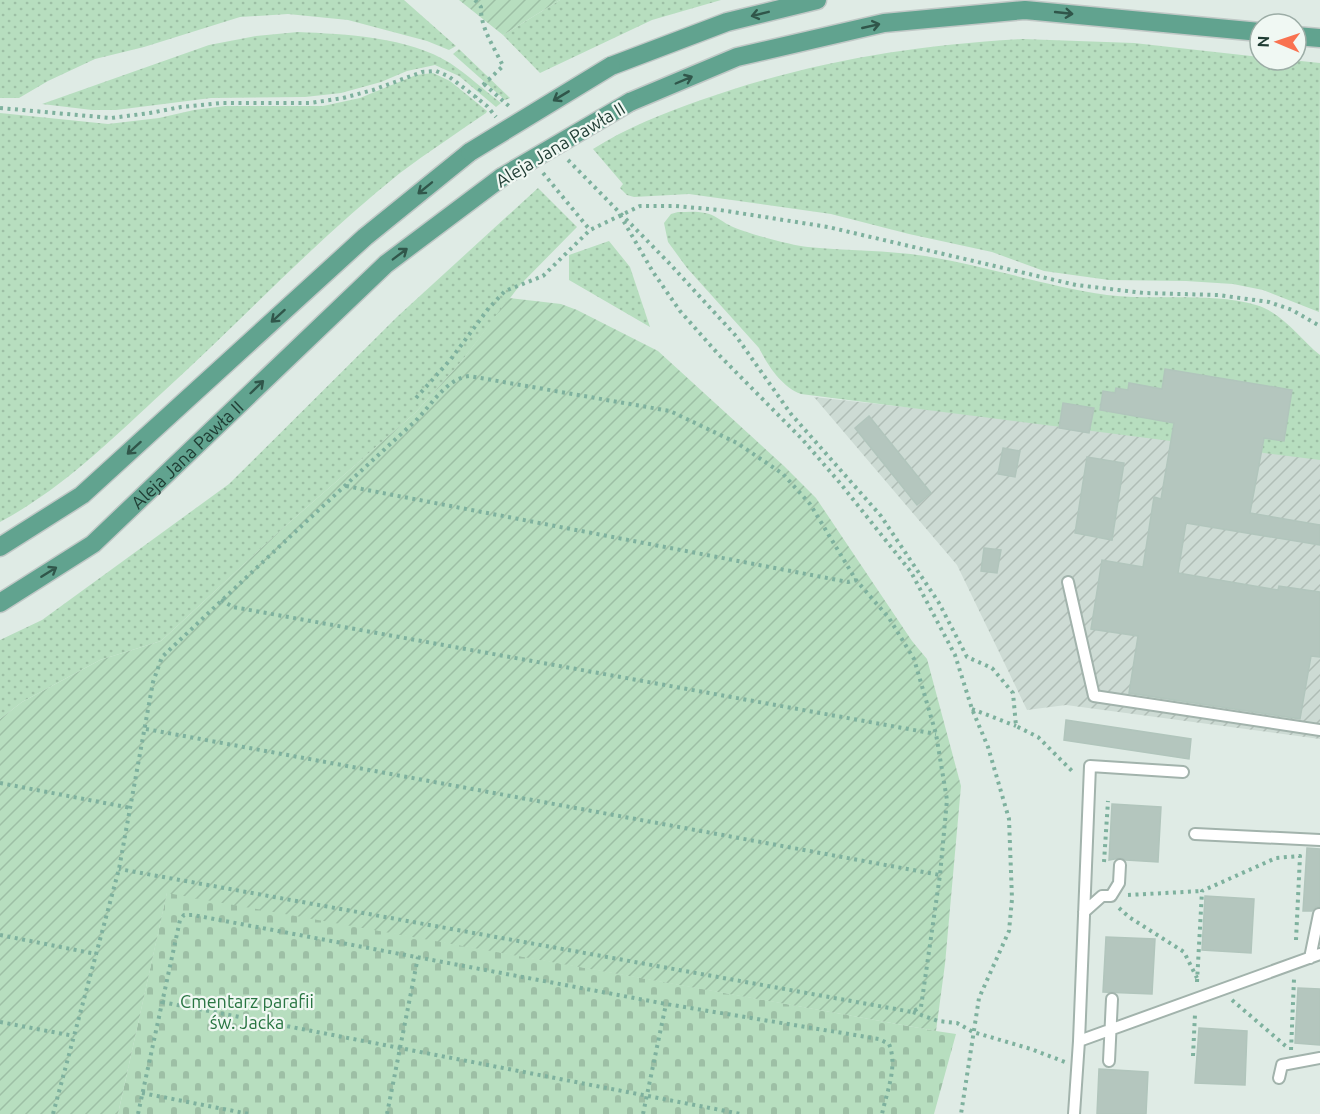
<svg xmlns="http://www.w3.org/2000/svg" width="1320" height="1114" font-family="Ubuntu,sans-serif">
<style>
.industrial{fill:url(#industrial-furrows)}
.grass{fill:url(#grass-dots)}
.cemetery{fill:url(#cemetery-stones)}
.garden{fill:url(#garden-furrows)}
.building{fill:#b4c6be;stroke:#b1c5bc;stroke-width:1.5}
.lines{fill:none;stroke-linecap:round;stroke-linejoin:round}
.service-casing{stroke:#a2b3ac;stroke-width:14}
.primary-casing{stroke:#c0c8c6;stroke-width:21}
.path{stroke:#7eb19e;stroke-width:4;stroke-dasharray:3 4.5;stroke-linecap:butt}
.service{stroke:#fff;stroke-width:10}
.primary{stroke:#61a38f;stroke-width:18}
.primary-bridge-casing{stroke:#c0c8c6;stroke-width:21;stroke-linecap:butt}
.primary-bridge{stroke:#61a38f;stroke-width:18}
.oneway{stroke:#30564a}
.labels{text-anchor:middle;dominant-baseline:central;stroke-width:4.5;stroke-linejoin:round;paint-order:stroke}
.street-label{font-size:18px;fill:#1f3c33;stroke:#f0f8f3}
.park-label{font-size:18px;fill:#287542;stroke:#f0f8f3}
</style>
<defs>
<pattern id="industrial-furrows" width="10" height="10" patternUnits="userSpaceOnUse" patternTransform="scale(1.5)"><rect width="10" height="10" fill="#cddbd4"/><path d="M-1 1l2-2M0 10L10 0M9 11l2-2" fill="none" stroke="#b0bdb6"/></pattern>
<pattern id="grass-dots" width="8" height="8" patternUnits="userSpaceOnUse" patternTransform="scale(1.5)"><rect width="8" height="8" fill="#b7debf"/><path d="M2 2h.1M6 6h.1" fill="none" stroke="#9dbfa5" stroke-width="1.8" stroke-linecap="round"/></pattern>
<pattern id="cemetery-stones" width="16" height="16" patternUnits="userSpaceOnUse" patternTransform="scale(1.5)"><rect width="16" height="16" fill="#b7debf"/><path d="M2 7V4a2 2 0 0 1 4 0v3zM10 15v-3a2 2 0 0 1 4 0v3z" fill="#9dbfa5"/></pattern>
<pattern id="garden-furrows" width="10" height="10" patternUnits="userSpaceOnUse" patternTransform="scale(1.5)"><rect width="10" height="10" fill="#b7debf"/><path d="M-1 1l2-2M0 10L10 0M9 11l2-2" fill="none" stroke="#9dbfa5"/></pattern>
</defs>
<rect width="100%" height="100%" fill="#dfebe5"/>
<!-- industrial -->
<path class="industrial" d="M814,397L1076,426L1320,459V739L1066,705L1027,710L957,565Z"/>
<!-- grass -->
<path class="grass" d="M0,0H404L456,46L449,50L427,41L348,20L288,14L240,17L144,47L95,59L48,81L19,98H0Z
M560,0H721L652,20L540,73L503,35Z
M298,32C345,34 409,37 450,63C468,75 484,90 501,103L496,107L459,76L435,65L407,71L381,82L341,93L305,97L211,98L116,110H92L42,104L209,45L256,36Z
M1022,39L1134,43L1260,57V60H1291L1320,63L1319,312L1263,290L1233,284L1186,281L1109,280L1044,271L992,252L909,234L831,214L689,194L634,197L627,195L620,188L623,184L593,149C626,128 664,113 701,100C805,63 911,45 1022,39Z
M459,49L510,98L505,100L453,54Z
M433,73L450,81L487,111L486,113C457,133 428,152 400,173C316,240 242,320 163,392C112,439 62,489 0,522V113L108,124L159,118L194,110L225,106H323L360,98L416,75Z
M538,188L577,227L520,285L461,362L415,413L283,528L161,641L100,660L22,702L0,719V640L42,620L229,484L398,316Z
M678,212C687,212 697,211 705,213C714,214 721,221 729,225C744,233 791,245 808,247C847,251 887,250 925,256C987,266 1045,286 1107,295C1155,301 1211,292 1256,305C1282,312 1300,339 1320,355V460L801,394C782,387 768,366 759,348L687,268L668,242L664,223L671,214Z
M609,241L630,267L650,327L569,280V255Z"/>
<!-- cemetery -->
<path class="cemetery" d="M167,892L936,1031L956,1034L934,1114H118Z"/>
<!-- garden -->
<path class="garden" d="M459,0H560L503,35Z
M509,298L561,304L577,310L658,351L784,466L816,498L912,641L927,659L961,786L945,964L936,1031L167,893L118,1114H0V719L22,702L100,660L161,641L283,528L415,413L461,362Z"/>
<!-- building -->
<path class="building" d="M1165,369L1292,390L1284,441L1264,438L1250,513L1320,525V545L1186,523L1178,573L1278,590L1279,586L1320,592V657L1311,656L1300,719L1129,693L1138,636L1091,629L1102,560L1143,567L1154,497L1161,499L1174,423L1100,410L1103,391L1115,393L1116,388L1128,390L1129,383L1162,389Z
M1063,403L1094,408L1089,433L1059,428Z
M869,416L931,493L917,505L855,428Z
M1003,448L1020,451L1015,477L998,474Z
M1087,457L1124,463L1112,540L1075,533Z
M984,548L1001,550L997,573L981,571Z
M1066,720L1191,739L1189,759L1064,740Z
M1112,804L1161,807L1158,862L1126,860L1120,858L1109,860Z
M1307,848L1320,849V907H1316L1312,911H1303Z
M1205,896L1254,899L1251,953L1202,950Z
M1106,937L1155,939L1152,994L1103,992Z
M1298,988L1320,989V1045L1295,1043Z
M1199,1028L1247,1031L1245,1085L1195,1083Z
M1099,1069L1148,1072L1146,1114H1097Z"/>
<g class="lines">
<defs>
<path id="service" d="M1068,582L1094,696L1320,730
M1195,834L1320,840
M1084,912L1102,896H1111L1119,883L1120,865
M1310,958L1319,914
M1079,1041L1090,766L1183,772
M1109,1061L1112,999
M1279,1078L1282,1065L1320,1058
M1074,1114L1079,1041L1320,954"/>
<g id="primary">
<path d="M1296,36L1320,38"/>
<path d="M611,66L727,22L817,0"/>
<path d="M630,102L737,57L884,23L1025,10L1260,32"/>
<path d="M0,547L82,495L365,237L470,152"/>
<path id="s1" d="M0,603L93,544L386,264L502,177"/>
</g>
</defs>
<!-- service casing -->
<use href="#service" class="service-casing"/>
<!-- primary casing -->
<use href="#primary" class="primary-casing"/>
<!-- path -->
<path class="path" d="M475,0L481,7C480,27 494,47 503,66L484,84L475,97
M484,84L510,107
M0,108L111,118L150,113L181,107L222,103H310L343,98L373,90L422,72L436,71L448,76L468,91L487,106L496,117
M568,160L669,263L736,336L791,414L881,516L939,603L967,657L992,668L1013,693L1016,726L1038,737L1074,773
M543,173L590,230
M620,215L653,272L680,311L719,355L802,439L840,483L911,572L955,655L972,709L988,747L1009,819L1012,899L1009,931L979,998L961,1114
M416,398L451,359L488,309L505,291L543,276L590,230L640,206H675L720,210L828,227L1076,285L1144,293L1218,295L1269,302L1292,310L1320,326
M346,486L848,582L856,580
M221,600L233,607L936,734
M972,709L1016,726
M146,729L940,875
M0,783L131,808
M1104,862L1108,801
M1128,895L1202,891
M1119,908L1129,917L1184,952L1197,978
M0,935L96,954
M1197,982L1202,891L1276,858L1300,856L1296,940
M1232,1000L1288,1048
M162,1002L741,1114
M913,1012L938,1021L957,1023L973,1032L1031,1049L1065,1062
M0,1022L74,1036
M1291,1050L1294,979
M1193,1056L1195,1014
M142,1093L249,1114
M53,1114L119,869L153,682L162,657C244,579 327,502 411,425C429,410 444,379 469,376L670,411L737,443L783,474L810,504L856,580L889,618L914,659L936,734L947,800L940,875L921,1007L912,1012L119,869
M138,1114L180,920L184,915H193L666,1004L879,1039L889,1044C898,1066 887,1091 882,1114
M387,1114L418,957
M643,1114L666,1004"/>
<!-- service -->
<use href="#service" class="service"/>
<!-- primary -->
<use href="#primary" class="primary"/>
<defs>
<path id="primary-bridge" d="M470,152L611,66
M502,177L630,102"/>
</defs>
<!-- primary-bridge casing -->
<use href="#primary-bridge" class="primary-bridge-casing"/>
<!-- primary-bridge -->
<use href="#primary-bridge" class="primary-bridge"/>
</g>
<!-- one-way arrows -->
<defs><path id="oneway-shaft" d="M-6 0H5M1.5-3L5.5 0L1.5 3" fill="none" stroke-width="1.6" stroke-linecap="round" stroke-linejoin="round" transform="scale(1.5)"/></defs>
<g class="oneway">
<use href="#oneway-shaft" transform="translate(1064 13) rotate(6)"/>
<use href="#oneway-shaft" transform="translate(760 14) rotate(166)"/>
<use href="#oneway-shaft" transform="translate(871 26) rotate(-13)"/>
<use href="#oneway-shaft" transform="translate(684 80) rotate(-23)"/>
<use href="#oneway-shaft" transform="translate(561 96) rotate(149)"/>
<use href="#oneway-shaft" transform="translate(425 188) rotate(141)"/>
<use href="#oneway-shaft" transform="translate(400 254) rotate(-37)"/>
<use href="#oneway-shaft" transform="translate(278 316) rotate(138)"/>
<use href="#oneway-shaft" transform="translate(257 387) rotate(-44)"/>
<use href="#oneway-shaft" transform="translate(134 448) rotate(138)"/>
<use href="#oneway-shaft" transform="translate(49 572) rotate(-32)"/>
</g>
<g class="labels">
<!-- street labels -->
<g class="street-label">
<text transform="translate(560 144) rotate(-31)">Aleja Jana Pawła II</text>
<text stroke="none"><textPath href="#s1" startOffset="240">Aleja Jana Pawła II</textPath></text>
</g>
<!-- park labels -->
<g class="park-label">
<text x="247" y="1001">Cmentarz parafii<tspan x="247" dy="21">św. Jacka</tspan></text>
</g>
</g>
<!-- north arrow -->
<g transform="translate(1278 42) rotate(272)"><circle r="28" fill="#f0f8f3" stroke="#9cada6" stroke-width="1.5"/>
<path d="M0-4.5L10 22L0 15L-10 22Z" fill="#f97250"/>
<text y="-9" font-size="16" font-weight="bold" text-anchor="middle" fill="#1f3c33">N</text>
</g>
</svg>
